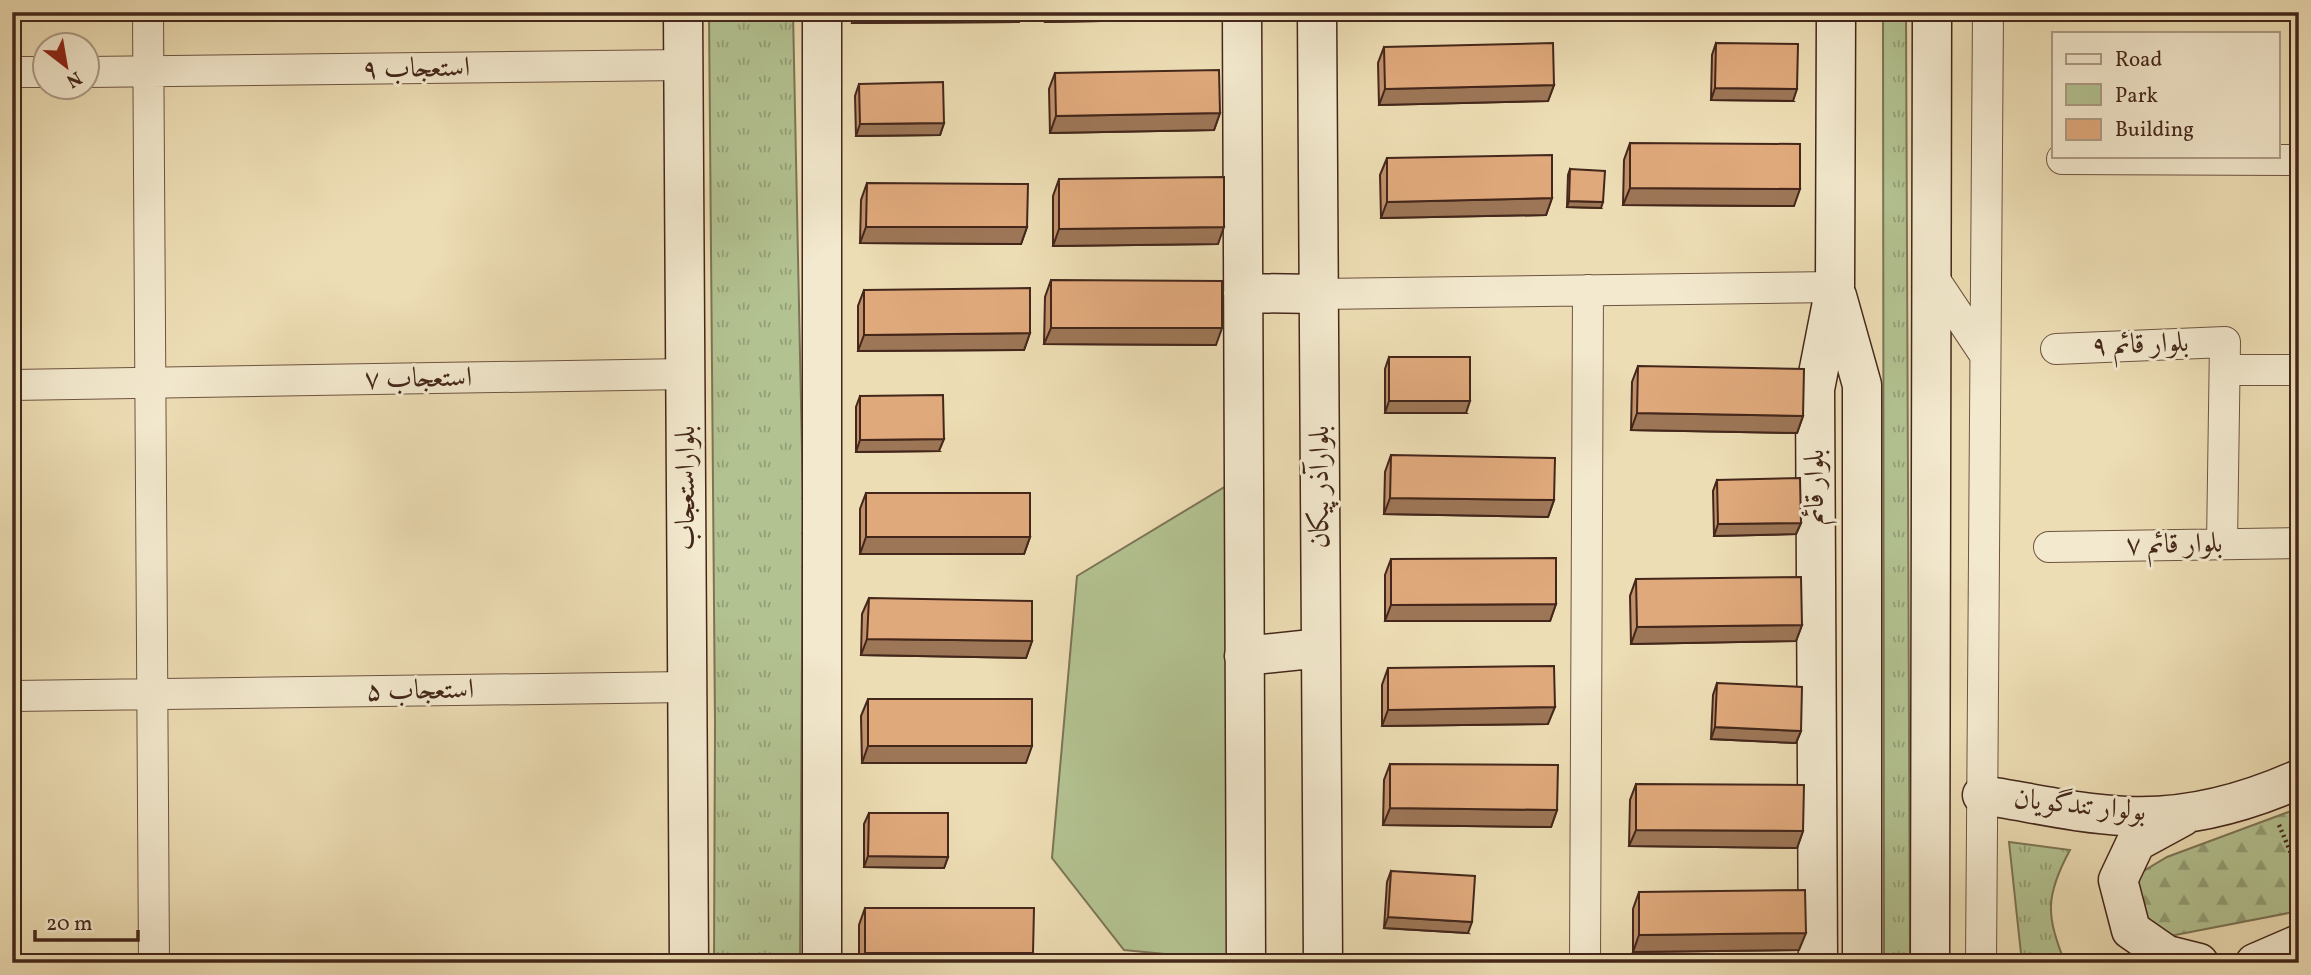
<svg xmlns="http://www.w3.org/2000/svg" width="2311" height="975" font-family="Vollkorn,Amiri,serif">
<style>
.grass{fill:url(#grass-tufts);stroke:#7c7456;stroke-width:2}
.forest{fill:url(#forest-firs);stroke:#7c7456;stroke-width:2}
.park{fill:#b3c291;stroke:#7c7456;stroke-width:2}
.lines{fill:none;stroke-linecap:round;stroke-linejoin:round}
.street-casing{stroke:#6e5441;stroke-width:32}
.secondary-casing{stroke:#44271b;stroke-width:41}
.path{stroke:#44271b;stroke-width:4.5;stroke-dasharray:2 3.5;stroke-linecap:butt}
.street{stroke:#f3e9ce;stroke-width:30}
.secondary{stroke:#f3e9ce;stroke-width:38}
.wall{fill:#c1916b;stroke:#44271b;stroke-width:2}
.shaded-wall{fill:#9d7657;stroke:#44271b;stroke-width:2}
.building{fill:#e0a97c;stroke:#44271b;stroke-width:2}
.labels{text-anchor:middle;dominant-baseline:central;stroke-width:6;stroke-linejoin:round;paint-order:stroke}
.street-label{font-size:28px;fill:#44271b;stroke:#f3e9ce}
</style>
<defs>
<pattern id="grass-tufts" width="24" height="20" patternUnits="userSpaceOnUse" patternTransform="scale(1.75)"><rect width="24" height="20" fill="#b3c291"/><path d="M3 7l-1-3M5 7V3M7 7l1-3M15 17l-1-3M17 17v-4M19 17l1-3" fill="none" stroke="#939e76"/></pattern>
<pattern id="forest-firs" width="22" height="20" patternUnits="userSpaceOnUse" patternTransform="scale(1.75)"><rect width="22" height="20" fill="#b3c291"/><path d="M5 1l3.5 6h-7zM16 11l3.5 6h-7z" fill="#939e76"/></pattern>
</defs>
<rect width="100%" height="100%" fill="#edddb4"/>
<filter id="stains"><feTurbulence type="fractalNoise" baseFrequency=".00286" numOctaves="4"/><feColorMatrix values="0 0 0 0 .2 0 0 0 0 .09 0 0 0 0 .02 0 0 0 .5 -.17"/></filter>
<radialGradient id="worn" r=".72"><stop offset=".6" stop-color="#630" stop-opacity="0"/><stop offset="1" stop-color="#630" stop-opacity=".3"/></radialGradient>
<!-- grass -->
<path class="grass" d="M709,12H793L803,501L800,963H714L715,723Z
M1883,12H1906L1910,963H1884Z
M2009,842L2070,850C2045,896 2046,915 2065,963H2022Z"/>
<!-- forest -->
<path class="forest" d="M2299,808V911L2165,937L2142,919L2132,878L2167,857Z"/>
<!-- park -->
<path class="park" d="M1241,477L1248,962L1124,950L1052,858L1077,576Z"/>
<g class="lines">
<defs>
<path id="street" d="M148,12L154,963
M12,72H46
M88,72L684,65
M2062,159L2299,160
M1933,277L1985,355
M1319,294L1835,287
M2056,349L2225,342L2222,544
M2225,370H2299
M12,385L686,374
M2049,547L2299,543
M12,696L687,687
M1585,963L1588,290
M1981,963L1988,12"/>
<path id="secondary" d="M683,12L689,963
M822,12V963
M1242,12L1246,963
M1317,12L1323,963
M1243,293L1319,294
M1837,296L1862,385V963
M1244,656L1321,648
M1982,795C2029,802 2078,814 2126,816C2185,819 2245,803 2299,779
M2182,817L2136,842L2118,880L2131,930L2167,955L2199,963
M1818,963L1815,389L1835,287L1836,12
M1930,963L1932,12
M2255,963L2299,944"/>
</defs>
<!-- street casing -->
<use href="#street" class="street-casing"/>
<!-- secondary casing -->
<use href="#secondary" class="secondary-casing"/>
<!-- path -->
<path class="path" d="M2279,825L2299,872"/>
<!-- street -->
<use href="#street" class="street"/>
<!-- secondary -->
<use href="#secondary" class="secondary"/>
</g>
<!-- wall -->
<path class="wall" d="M853,12H1023L1019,22L852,23Z
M1045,12H1218L1216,19L1045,22Z
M1716,43L1793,101L1711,100L1712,55Z
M1384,47L1554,85L1548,101L1379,105L1378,63Z
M1055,73L1220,113L1214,130L1050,133L1049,89Z
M859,84L944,123L940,135L856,136L855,96Z
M1630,143L1794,206L1623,205L1624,160Z
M1387,158L1552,198L1546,215L1381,218L1380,175Z
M1570,169L1601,208L1567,207L1568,175Z
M1059,179L1218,244L1053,246V196Z
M867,183L1027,227L1021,244L860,243L861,200Z
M1051,280L1216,345L1044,344L1045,297Z
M864,290L1030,333L1024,350L858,351V306Z
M1389,357L1466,413H1385V369Z
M1638,366L1803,416L1797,433L1631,430L1632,382Z
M860,396L939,451L856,452V407Z
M1391,455L1554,500L1548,517L1384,514L1385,472Z
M1717,480L1801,523L1796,534L1714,536L1713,491Z
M866,493L1030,537L1024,554H860V509Z
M1391,559L1556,604L1550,621H1385V575Z
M1636,579L1802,625L1796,641L1631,644L1630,596Z
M869,598L1032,641L1026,658L861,655L862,614Z
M1388,668L1548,724L1382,726V685Z
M1717,683L1801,731L1796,743L1711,739L1713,695Z
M868,699L1026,763H862L861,716Z
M1390,764L1557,810L1551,827L1383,825L1384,780Z
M1636,784L1803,831L1797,848L1629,846L1630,800Z
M869,813L948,857L944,868L864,867V824Z
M1391,871L1468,933L1384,928L1387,882Z
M1639,892L1799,950L1633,952V909Z
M865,908L1030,963H859V925Z"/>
<!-- shaded-wall -->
<path class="shaded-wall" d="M856,12H1023L1019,22L852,23Z
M1049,12H1218L1216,19L1045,22Z
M1554,85L1548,101L1379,105L1385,89Z
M1715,88L1797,89L1793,101L1711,100Z
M1220,113L1214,130L1050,133L1056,116Z
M944,123L940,135L856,136L860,124Z
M1630,188L1800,189L1794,206L1623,205Z
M1552,198L1546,215L1381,218L1387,202Z
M1569,201L1603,202L1601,208L1567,207Z
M866,227H1027L1021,244L860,243Z
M1224,227L1218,244L1053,246L1059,229Z
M1051,328H1222L1216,345L1044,344Z
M1030,333L1024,350L858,351L864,335Z
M1389,401H1470L1466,413H1385Z
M1637,413L1803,416L1797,433L1631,430Z
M944,439L939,451L856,452L860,440Z
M1390,498L1554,500L1548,517L1384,514Z
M1801,523L1796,534L1714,536L1718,524Z
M866,537H1030L1024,554H860Z
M1556,604L1550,621H1385L1391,605Z
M1802,625L1796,641L1631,644L1637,627Z
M867,639L1032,641L1026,658L861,655Z
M1555,707L1548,724L1382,726L1388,710Z
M1715,727L1801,731L1796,743L1711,739Z
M868,746H1032L1026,763H862Z
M1390,808L1557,810L1551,827L1383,825Z
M1636,830L1803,831L1797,848L1629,846Z
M868,856L948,857L944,868L864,867Z
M1388,917L1472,922L1468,933L1384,928Z
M1806,933L1799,950L1633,952L1639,935Z
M865,953H1033L1030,963H862Z"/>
<!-- building -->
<path class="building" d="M1553,43L1554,85L1385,89L1384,47Z
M1716,43L1798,44L1797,89L1715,88Z
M1219,70L1220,113L1056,116L1055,73Z
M943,82L944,123L860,124L859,84Z
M1630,143L1800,144V189L1630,188Z
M1552,155V198L1387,202V158Z
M1570,169L1605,171L1603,202L1569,201Z
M1224,177V227L1059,229V179Z
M867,183L1028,184L1027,227H866Z
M1051,280L1222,281V328H1051Z
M1030,288V333L864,335V290Z
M1389,357H1470V401H1389Z
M1638,366L1804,369L1803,416L1637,413Z
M943,395L944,439L860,440V396Z
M1391,455L1555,458L1554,500L1390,498Z
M1800,478L1801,523L1718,524L1717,480Z
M866,493H1030V537H866Z
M1556,558V604L1391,605V559Z
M1801,577L1802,625L1637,627L1636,579Z
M869,598L1032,601V641L867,639Z
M1554,666L1555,707L1388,710V668Z
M1717,683L1802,687L1801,731L1715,727Z
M868,699H1032V746H868Z
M1390,764L1558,765L1557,810L1390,808Z
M1636,784L1804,785L1803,831L1636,830Z
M869,813H948V857L868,856Z
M1391,871L1475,876L1472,922L1388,917Z
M1805,890L1806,933L1639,935V892Z
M865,908H1034L1033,953H865Z"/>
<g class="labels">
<!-- street labels -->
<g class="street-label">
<text transform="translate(416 69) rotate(-1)">استعجاب ۹</text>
<text transform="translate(2140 345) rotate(-2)">بلوار قائم ۹</text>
<text transform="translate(418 379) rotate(-1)">استعجاب ۷</text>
<text transform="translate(1320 487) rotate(-90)">بلوارآذر پیکان</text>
<text transform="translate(1815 487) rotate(-90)">بلوار قائم</text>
<text transform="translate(686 488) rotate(-90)">بلواراستعجاب</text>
<text transform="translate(2174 545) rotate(-1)">بلوار قائم ۷</text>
<text transform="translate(420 691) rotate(-1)">استعجاب ۵</text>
<text transform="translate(2080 806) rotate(6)">بولوار تندگویان</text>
</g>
</g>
<!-- margin -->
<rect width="2311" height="975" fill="none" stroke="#edddb4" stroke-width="42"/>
<rect x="14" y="14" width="2283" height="947" fill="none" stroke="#44271b" stroke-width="3.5"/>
<rect x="21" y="21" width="2269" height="933" fill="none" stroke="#44271b" stroke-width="2"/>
<!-- legend -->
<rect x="2052" y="32" width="228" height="126" fill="#f3e9ce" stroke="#ad9b86" stroke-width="2"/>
<rect x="2066" y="54" width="35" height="10" fill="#f3e9ce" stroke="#ad9b86" stroke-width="2"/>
<text x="2115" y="66" font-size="21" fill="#44271b">Road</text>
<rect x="2066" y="84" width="35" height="21" fill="#b3c291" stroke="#ad9b86" stroke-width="2"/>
<text x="2115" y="102" font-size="21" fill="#44271b">Park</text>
<rect x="2066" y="119" width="35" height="21" fill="#e0a97c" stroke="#ad9b86" stroke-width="2"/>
<text x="2115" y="136" font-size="21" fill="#44271b">Building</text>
<!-- north arrow -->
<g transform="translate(66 66) rotate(149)"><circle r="33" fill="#f3e9ce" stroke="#ad9b86" stroke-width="2"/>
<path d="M0-5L12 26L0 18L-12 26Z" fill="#8f2418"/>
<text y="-10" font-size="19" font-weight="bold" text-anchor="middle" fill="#44271b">N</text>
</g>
<!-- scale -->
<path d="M35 930v10h103v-10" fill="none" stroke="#44271b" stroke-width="3.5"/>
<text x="46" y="930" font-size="21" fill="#44271b" stroke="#f3e9ce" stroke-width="5" paint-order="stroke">20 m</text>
<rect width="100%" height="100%" filter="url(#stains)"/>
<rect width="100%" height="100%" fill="url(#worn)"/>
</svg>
